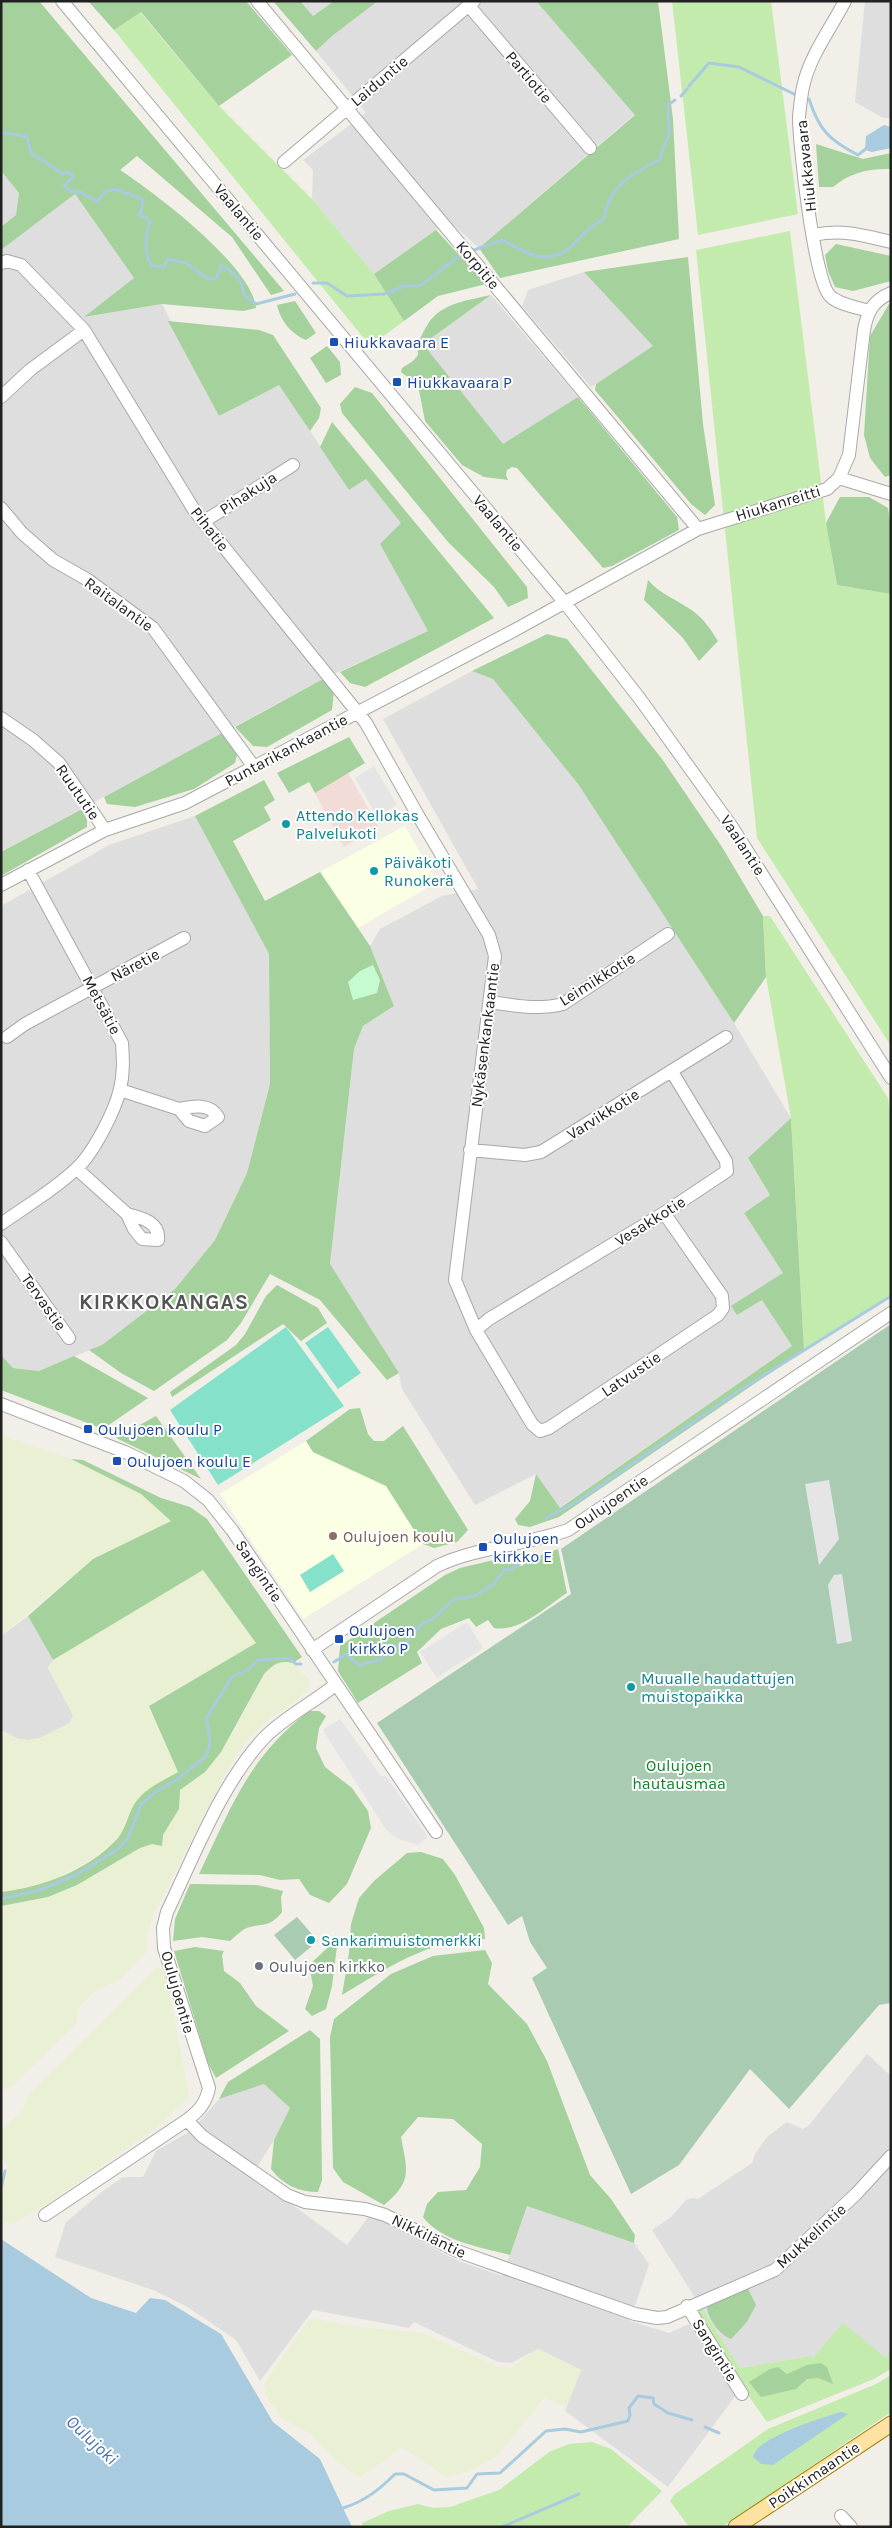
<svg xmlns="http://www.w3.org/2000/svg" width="892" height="2528" font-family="Karla,sans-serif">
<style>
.residential{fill:#dfdede}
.commercial{fill:#f2dcd7}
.education{fill:#fbffe3}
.farmland{fill:#eaf0d3}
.grass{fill:#c4ebae}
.forest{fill:#a5d19c}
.cemetery{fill:#a8cbb2}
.park{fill:#c6fbd1}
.pitch{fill:#85e1ca}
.parking{fill:#e5e5e5}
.water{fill:#a8cbdf}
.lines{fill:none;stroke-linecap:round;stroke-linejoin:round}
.stream{stroke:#a8cbdf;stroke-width:3}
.minor-casing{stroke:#a8a8a8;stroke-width:14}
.major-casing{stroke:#9e7f00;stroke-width:17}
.minor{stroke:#fff;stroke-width:12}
.major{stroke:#fde2a1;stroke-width:15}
.transit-dot{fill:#1a4fb4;stroke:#fff;stroke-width:2}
.culture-dot{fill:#0f9aa8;stroke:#fff;stroke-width:2}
.education-dot{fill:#8d6e63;stroke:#fff;stroke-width:2}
.worship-dot{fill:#6b7280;stroke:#fff;stroke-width:2}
.labels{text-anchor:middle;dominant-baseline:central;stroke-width:4;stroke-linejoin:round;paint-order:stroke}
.street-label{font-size:16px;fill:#212121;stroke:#fff}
.transit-label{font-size:16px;fill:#164399;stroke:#fff;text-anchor:start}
.culture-label{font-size:16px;fill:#0d838f;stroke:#fff;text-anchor:start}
.education-label{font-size:16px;fill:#785e54;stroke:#fff;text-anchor:start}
.park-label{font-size:16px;fill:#0a8425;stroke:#fff}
.worship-label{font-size:16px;fill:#5b616d;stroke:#fff;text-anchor:start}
.water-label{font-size:18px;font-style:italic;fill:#4b71b3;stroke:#fff}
.district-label{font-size:21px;font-weight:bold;letter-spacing:1px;fill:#545454;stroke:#fff}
</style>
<rect width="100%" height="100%" fill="#f1efe8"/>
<!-- residential -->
<path class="residential" d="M300,1H334L313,16Z
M378,1H536L635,114L479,248L449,221L374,274L312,199L313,170L303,160L366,113L316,51L332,36Z
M865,1H891V118H883L855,102Z
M1,171L19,193L16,215L1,227Z
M75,194L134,278L85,317L162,304L219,416L279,384L349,490L366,479L402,523L380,544L428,631L323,679L1,852V250Z
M584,272L654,346L591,387L522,306L528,290Z
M491,295L578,397L503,445L423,344Z
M472,671L493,679L578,784L734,1023L791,1118L748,1158L770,1195L744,1213L783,1273L737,1315L762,1300L792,1346L559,1508L536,1474L475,1505L402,1389L399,1373L330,1264L354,1049L363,1026L394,1006L370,946L380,929L442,896L478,889L383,719Z
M195,816L269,954L270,1084L247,1173L215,1240L175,1289L102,1345L39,1371L13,1368L1,1355V906L109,845Z
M28,1616L53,1660L48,1668L73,1715L70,1723L40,1738L29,1740L18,1739L1,1730V1636Z
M867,2054L891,2076V2347L886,2358H813L810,2356L740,2368L652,2230L671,2217L686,2200L692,2198L698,2199L752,2163L755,2154L767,2137L787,2122L803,2129L808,2126Z
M264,2084L290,2108L274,2140L252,2175L347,2245L370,2215L456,2260L502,2276L527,2206L634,2243L649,2264L630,2321L669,2333L689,2324L736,2395L668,2487L565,2411L581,2370L538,2349L511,2363L498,2362L414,2322L409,2328L313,2310L260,2381L236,2340L186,2306L153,2290L55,2257L66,2222L103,2191L123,2177H143L156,2151L192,2130L219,2099Z"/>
<!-- commercial -->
<path class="commercial" d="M348,773L378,826L344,847L315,793Z"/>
<!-- education -->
<path class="education" d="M405,826L437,882L358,928L320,872Z
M306,1441L313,1452L386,1486L423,1544L303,1619L220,1494Z"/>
<!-- farmland -->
<path class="farmland" d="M1,1435L71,1459L107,1476L141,1494L171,1521L93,1559L1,1636Z
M203,1570L257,1643L149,1705L178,1772L156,1785L135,1804L120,1835L94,1858L45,1884L1,1892V1730L18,1739L29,1740L40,1738L70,1723L73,1715L48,1668L53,1660Z
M285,1661L293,1663L310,1681L308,1689L292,1705L271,1717L248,1739L230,1765L152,1917L146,1938L147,1951L118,1981L96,1990L78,2008L76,2023L13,2085L6,2089H1V1906L77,1885L163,1835L179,1809L180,1790L205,1772L234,1731L264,1674L274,1664Z
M158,1967L165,1971L189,2097L157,2127L46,2205L14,2223L1,2222V2193L7,2165L1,2155V2131L22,2112L28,2095Z
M313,2319L359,2327L422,2333L499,2367L511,2368L538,2349L581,2370L567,2406L544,2398L497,2456L470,2471L446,2477L402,2447L359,2478L334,2458L311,2434L281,2418L266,2395L264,2384L309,2320Z"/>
<!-- grass -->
<path class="grass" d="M672,1H771L798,214L698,235Z
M140,12L219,106L312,199L374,274L404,321L370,346L114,30Z
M790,231L826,523L837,585L891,594V1046L757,838L696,250Z
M763,916H770L888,1098L891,1121V1297L804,1350L791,1118L766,977Z
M700,2305L740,2368L810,2356L813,2358L843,2323L886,2358L891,2347V2369L874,2379L767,2422L741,2385L697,2313Z
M891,2375V2412L722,2527H689L670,2501L675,2494L768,2429L876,2384Z
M592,2442L611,2449L662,2491L627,2527H363L362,2523L389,2511L418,2504L433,2508L450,2507L499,2490L549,2452L569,2444Z"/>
<!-- forest -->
<path class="forest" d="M1,1H39L284,291L271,295L232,237L137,156L120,170C155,193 252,266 256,308L243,311L162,304L84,317L134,278L75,194L1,250V227L16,215L19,193L1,171Z
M88,1H246L292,55L219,106L141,12L114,30Z
M273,1H300L313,16L334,1H378L332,36L316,51Z
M536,1H658L673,119L679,239L500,278L479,248L635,115Z
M816,144L863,159L891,153V169C869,168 849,173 833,187H819Z
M436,230L486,284L438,296L404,321L374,274Z
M836,244L891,256V281L853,291L835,287L828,271L825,255Z
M688,257L703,424L715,505L705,515L691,504L595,390L596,384L653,346L584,272Z
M491,295L423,344L503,444L578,397L677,517L679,530L612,566L603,568L517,468L512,467L507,470L506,475L508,480L484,477L462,465L425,421L418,385L401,372L402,368L413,361L418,355C417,344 420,338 425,329C438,303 465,301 491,295Z
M295,301L316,333L306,340C291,334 280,320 277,305Z
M889,304H891V475L885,477L870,458L864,435L870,336Z
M168,321L259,330L273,335L321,408L319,418L310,431L279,385L219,416Z
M327,346L340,362L341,375L326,383L310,358Z
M355,387L372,393L527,587L528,598L508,607L494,587L448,542L342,413L340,404Z
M332,422L494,618L365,687L350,683L340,672L428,631L380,544L401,523L366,479L349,490L320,447Z
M840,497H869L888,508L891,526V594L837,585L826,523Z
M648,580C661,595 678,600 693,611C704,619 711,630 718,641L699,661L683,638L644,600Z
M547,634L567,639L662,759L722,847L763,916L766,977L734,1023L578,784L493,679L472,671Z
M323,679L334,691L332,710L267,747L253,746L235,727Z
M222,733L237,755L235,763L194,789L135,807L107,804L104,797Z
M349,737L365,763L315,793L309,782L289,793L277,773Z
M264,780L275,800L264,807L271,820L233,841L265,901L320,872L370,946L394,1006L363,1026L354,1049L330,1264L399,1373L387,1380L320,1300L270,1274L241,1323L227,1340L154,1391L121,1373L89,1350L102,1345L175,1289L215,1240L247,1173L270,1084L269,954L195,816Z
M82,809L87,820V827L1,876V852Z
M791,1118L804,1350L559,1517L530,1527L518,1525L515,1519L530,1501L536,1474L560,1508L792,1346L762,1300L737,1315L731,1306L783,1273L744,1213L770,1195L748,1158Z
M277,1285L318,1308L327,1323L301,1341L283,1324L172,1397L170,1392L236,1345L245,1334L266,1296Z
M1,1355L13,1368L39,1371L74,1356L148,1398L103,1429L1,1390Z
M360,1408L368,1434L374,1441H384L403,1426L468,1530L457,1542L434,1548L423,1544L386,1486L313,1452L306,1441L350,1409Z
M156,1416L201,1479L116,1438Z
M71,1459L83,1460L161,1498L190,1507L207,1519L302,1657L293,1663C279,1660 274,1664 264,1674L221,1752L205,1772L180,1790L179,1809L163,1835L162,1846L152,1844L140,1848L77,1885L48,1897L1,1906V1892C43,1887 89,1870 118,1838C126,1828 128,1814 135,1803C145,1788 163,1781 178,1772L149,1706L256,1643L203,1570L53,1660L28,1616L93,1559L171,1521L141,1494Z
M558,1549L567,1593C547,1606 519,1633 494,1628L488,1620L476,1627L469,1618L441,1629L417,1652L422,1663L358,1703L338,1671L340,1646L445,1575L460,1568L502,1558L506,1562L522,1566L528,1560Z
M309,1711H319L326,1716L319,1728L316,1748L325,1767L352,1788L368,1811L371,1828L347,1884L329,1903L310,1895L299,1879L280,1880L260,1875L199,1874C232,1806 248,1758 309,1711Z
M421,1852L443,1859L455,1875L484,1928L485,1939C433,1937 385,1969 342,1995L349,1953L351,1924L359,1898L374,1881L407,1853Z
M190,1884L257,1885L283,1891L281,1897L282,1912C270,1927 266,1923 250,1927C243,1928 235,1937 230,1941L202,1937L173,1941L175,1919Z
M338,1938L332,1986L326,2009L312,2016L305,2009L313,1986L309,1965Z
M195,1947L224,1951L222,1955L224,1971L240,1983L256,2006L289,2031L216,2078L208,2063L174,1951Z
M485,1950L492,1963L488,1984L527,2024L547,2061L590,2175L611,2199L635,2235L634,2243L527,2206L510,2255C481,2247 442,2242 423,2217L427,2204L438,2192L466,2190L480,2167L482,2144L453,2119L418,2117L401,2137C407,2170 413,2181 384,2205L343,2182L333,2168L330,2037L334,2019L391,1974L433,1956Z
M310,2030L320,2039L322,2180L318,2192C298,2192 282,2184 271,2169L274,2140L290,2108L264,2084L219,2099L228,2082Z
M747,2287L756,2305L747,2322L731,2339C720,2335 707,2318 707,2306Z
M821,2363L827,2367L833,2384L818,2378L807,2379L796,2389L761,2397L749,2382L770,2369L778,2367L787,2374L807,2365Z"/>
<!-- cemetery -->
<path class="cemetery" d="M891,1324V2003L879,2005L789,2109L750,2069L679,2165L631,2194L532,1978L547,1968L530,1942L522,1916L508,1925L377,1723L571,1594L561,1549Z
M297,1917L318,1941L295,1960L274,1935Z"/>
<!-- park -->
<path class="park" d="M373,965L380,980L377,993L353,1000L348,982L360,971Z"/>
<!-- pitch -->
<path class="pitch" d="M286,1327L344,1406L218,1485L170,1410Z
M328,1327L361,1373L338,1389L305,1343Z
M333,1554L344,1571L310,1592L300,1575Z"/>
<!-- parking -->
<path class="parking" d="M374,766L397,805L377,816L355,778Z
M829,1480L839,1539L819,1565L805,1484Z
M842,1574L852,1641L837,1644L828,1585L834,1575Z
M467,1622L483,1648L437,1678L420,1652Z
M340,1719L381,1776H386L428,1837L418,1845L396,1838L386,1830L323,1730Z"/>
<!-- water -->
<path class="water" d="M884,125L891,127V148L872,152L865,150L866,136Z
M1,2239L91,2298L136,2313L150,2298L165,2300L221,2334L273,2422L320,2459L352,2527H1Z
M841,2412L848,2414L773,2465L761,2464L753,2457C755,2438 824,2417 841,2412Z"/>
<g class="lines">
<!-- stream -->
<path class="stream" d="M689,86L709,63L739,67L796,95
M681,96L687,89
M809,99C819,130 829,140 858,155L868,147
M1,132L27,137L31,153L63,174L69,172L73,177L64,186L71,191L80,192L98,202L104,192L115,189L142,199L143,204L139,216L145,217L150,222C145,235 144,255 152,266L164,267L168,259L186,263L208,279H216L221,266C234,271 243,281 244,295L256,304L295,294
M474,250L503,240C523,252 545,266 568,249C582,238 585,228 604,219C609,186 631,174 659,160L669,134L668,105L675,100
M313,283H327L347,296L384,294L404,286L421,285L458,257
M546,1518L578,1501L737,1392L891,1296
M334,1662L346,1654L359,1665L380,1660L390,1647L404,1645L423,1623L433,1619L453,1600L474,1596L494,1584L504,1570L512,1569L521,1562
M1,1899L43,1889L78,1874L118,1849L128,1838L141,1805L154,1793L178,1779L206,1756L210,1743L207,1717L232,1677L248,1670L258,1660L289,1658L296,1664H301
M1,2188L5,2171
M705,2427L719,2433
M343,2508C365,2501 379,2490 395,2474H404L434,2490L467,2488L477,2474L500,2473L546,2431L565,2429L581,2432L628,2421L630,2415L629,2408L638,2396L653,2398L654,2404L668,2413L692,2420
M502,2527L579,2494"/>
<defs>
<path id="minor" d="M62,1L565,603L640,699L732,827L891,1078
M257,1L698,529
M845,1C831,28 809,57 803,87C801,96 800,107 799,117C799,144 814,280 830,296C839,305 857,307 869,311
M469,6L590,148
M284,162L474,1
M813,235C843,229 862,235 891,242
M1,263L7,261L21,265L84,330L194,510L366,723L416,812L489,935L495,956L455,1280L476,1330L532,1424L540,1431L549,1428L718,1315L723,1308L722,1296L664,1213
M1,397L30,370L84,330
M839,478L891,494
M1,508L22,533L53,560L88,580L153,628L254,767
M203,522L293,465
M1,718L33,740L59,763L105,830
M1,885L105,830L185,803L513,631L698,529L827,489L839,478L849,455L864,330C867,313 873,300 891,293
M491,1002C515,1006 539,1010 563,1004L668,934
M7,1037L25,1024L184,938
M120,1090L179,1109L189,1121L205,1126L218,1117C210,1103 193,1106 179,1109
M470,1150L525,1155L541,1152L726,1037
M77,1169L127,1214L134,1229L142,1239L158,1240C160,1222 142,1218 127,1214
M1,1224C26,1206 54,1190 76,1169C93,1154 115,1111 120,1089C124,1073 123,1058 122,1043L28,870
M1,1242L69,1338
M476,1330L489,1319L664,1213L727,1171L726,1161L672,1072
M1,1404L125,1452L184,1481L208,1500L232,1530L436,1832
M312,1650L437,1566C477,1547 526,1545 568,1530L891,1313
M187,2120L202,2136L287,2195L305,2202L365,2209L385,2215L457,2251L635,2314L657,2318L667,2317L775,2270L856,2194L891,2156
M45,2215L187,2120C199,2111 206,2103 209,2088L164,1948L163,1928L167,1912C194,1856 222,1782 265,1737C286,1716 313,1703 335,1685
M687,2306L742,2394
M841,2516L851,2527"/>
<path id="major" d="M736,2527L891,2424"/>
</defs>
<!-- minor casing -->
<use href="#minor" class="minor-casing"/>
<!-- major casing -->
<use href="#major" class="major-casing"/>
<!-- minor -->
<use href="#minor" class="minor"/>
<!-- major -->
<use href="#major" class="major"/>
</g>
<!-- markers -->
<g class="transit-dot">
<rect x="329" y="337" width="10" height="10" rx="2.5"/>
<rect x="392" y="377" width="10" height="10" rx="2.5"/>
<rect x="83" y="1424" width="10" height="10" rx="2.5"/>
<rect x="112" y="1456" width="10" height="10" rx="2.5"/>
<rect x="478" y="1542" width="10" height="10" rx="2.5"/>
<rect x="334" y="1634" width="10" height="10" rx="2.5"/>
</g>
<g class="culture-dot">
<circle cx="286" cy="824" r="5"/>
<circle cx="374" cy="871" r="5"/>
<circle cx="631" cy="1687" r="5"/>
<circle cx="311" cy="1940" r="5"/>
</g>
<circle class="education-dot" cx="333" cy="1536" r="5"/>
<circle class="worship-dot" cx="259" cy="1966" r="5"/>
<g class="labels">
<!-- street labels -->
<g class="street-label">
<text transform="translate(529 77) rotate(50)">Partiotie</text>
<text transform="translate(379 81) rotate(-40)">Laiduntie</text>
<text transform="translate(806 166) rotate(-96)">Hiukkavaara</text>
<text transform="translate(239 212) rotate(50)">Vaalantie</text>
<text transform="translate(478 265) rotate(50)">Korpitie</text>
<text transform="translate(248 493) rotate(-33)">Pihakuja</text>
<text transform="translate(778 503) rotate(-17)">Hiukanreitti</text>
<text transform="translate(498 523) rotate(50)">Vaalantie</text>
<text transform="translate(210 529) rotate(52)">Pihatie</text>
<text transform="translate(119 604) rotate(36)">Raitalantie</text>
<text transform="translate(286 750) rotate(-28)">Puntarikankaantie</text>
<text transform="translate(78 792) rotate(55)">Ruututie</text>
<text transform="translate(743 845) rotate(57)">Vaalantie</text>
<text transform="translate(135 965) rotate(-28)">Näretie</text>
<text transform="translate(597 979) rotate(-32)">Leimikkotie</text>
<text transform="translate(102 1005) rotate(62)">Metsätie</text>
<text transform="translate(485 1035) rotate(-83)">Nykäsenkankaantie</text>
<text transform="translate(603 1114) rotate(-32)">Varvikkotie</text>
<text transform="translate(650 1221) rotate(-32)">Vesakkotie</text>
<text transform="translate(44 1302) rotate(55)">Tervastie</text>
<text transform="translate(631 1374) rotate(-34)">Latvustie</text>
<text transform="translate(611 1502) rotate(-34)">Oulujoentie</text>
<text transform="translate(259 1571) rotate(56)">Sangintie</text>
<text transform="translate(178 1992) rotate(74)">Oulujoentie</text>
<text transform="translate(429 2236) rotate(26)">Nikkiläntie</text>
<text transform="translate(811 2236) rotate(-42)">Mukkelintie</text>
<text transform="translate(715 2350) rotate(58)">Sangintie</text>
<text transform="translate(814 2475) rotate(-34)">Poikkimaantie</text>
</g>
<!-- transit labels -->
<g class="transit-label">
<text x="344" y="342">Hiukkavaara E</text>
<text x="407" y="382">Hiukkavaara P</text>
<text x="98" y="1429">Oulujoen koulu P</text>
<text x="127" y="1461">Oulujoen koulu E</text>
<text x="493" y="1538">Oulujoen<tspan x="493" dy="18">kirkko E</tspan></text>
<text x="349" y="1630">Oulujoen<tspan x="349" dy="18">kirkko P</tspan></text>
</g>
<!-- culture labels -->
<g class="culture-label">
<text x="296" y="815">Attendo Kellokas<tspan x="296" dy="18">Palvelukoti</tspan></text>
<text x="384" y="862">Päiväkoti<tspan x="384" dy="18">Runokerä</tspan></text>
<text x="641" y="1678">Muualle haudattujen<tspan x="641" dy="18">muistopaikka</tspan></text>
<text x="321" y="1940">Sankarimuistomerkki</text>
</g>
<!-- education labels -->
<g class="education-label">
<text x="343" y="1536">Oulujoen koulu</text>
</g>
<!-- park labels -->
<g class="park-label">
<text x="679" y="1765">Oulujoen<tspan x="679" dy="18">hautausmaa</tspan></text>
</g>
<!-- worship labels -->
<g class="worship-label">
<text x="269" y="1966">Oulujoen kirkko</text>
</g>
<!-- water labels -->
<g class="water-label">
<text transform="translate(92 2440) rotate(43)">Oulujoki</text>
</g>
<!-- district labels -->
<g class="district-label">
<text x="164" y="1302">KIRKKOKANGAS</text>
</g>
</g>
<!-- border -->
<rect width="892" height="2528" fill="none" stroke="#212121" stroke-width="5"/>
</svg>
